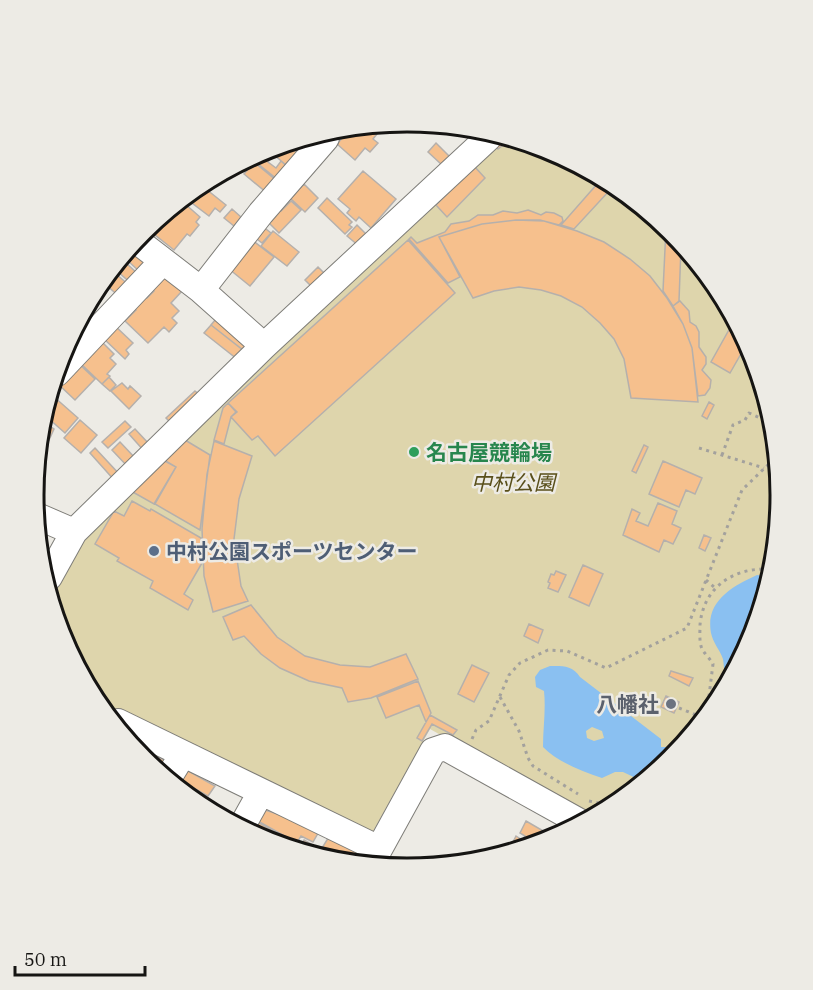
<svg xmlns="http://www.w3.org/2000/svg" width="813" height="990" font-family="'IBM Plex Serif','Noto Sans JP',serif">
<style>
.green{fill:#ded5ac}
.water{fill:#8ac0f1;fill-rule:evenodd}
.building{fill:#f6c08d;stroke:#b5b0ac;stroke-width:1.5}
.lines{fill:none;stroke-linecap:round;stroke-linejoin:round}
.minor-casing{stroke:#7e7d78;stroke-width:28}
.path{stroke:#a3a19d;stroke-width:3;stroke-dasharray:3 4.5;stroke-linecap:butt}
.minor{stroke:#fff;stroke-width:26}
.leisure-dot{fill:#2e9e5b;stroke:#edebe5;stroke-width:2}
.service-dot{fill:#5c6f8a;stroke:#edebe5;stroke-width:2}
.worship-dot{fill:#6b7280;stroke:#edebe5;stroke-width:2}
.labels{text-anchor:middle;dominant-baseline:central;stroke-width:5;stroke-linejoin:round;paint-order:stroke}
.leisure-label{font-size:21px;font-weight:bold;fill:#27864d;stroke:#edebe5;text-anchor:start}
.park-label{font-size:21px;font-style:italic;fill:#594f1a;stroke:#edebe5}
.service-label{font-size:21px;font-weight:bold;fill:#4e5e75;stroke:#edebe5;text-anchor:start}
.worship-label{font-size:21px;font-weight:bold;fill:#5b616d;stroke:#edebe5;text-anchor:end}
.rim{fill:none;stroke:#161513;stroke-width:3}
</style>
<rect width="100%" height="100%" fill="#edebe5"/>
<!-- green -->
<path class="green" d="M496,139L550,150L671,231L752,352L780,495L751,638L670,759L585,816L430,729L371,835L110,710L61,638L52,592L89,526Z"/>
<!-- water -->
<path class="water" d="M757,575L764,576L751,638L725,678C724,672 724,665 723,659C720,650 713,643 711,633C705,601 733,586 757,575Z
M550,666C563,666 572,665 580,677L661,739V747H679L670,759L640,780L623,772H615L602,778C582,771 557,762 543,747C543,728 546,710 544,691L536,687L535,677L540,670ZM592,727L602,731L604,738L594,741L587,738L586,731Z"/>
<!-- building -->
<path class="building" d="M423,125L436,127L431,132Z
M379,127L381,129L373,139L378,143L370,152L365,148L355,160L337,144L344,136L342,134Z
M500,140L507,142L498,149L495,145Z
M303,142L307,145L300,154L289,145Z
M436,143L450,157L442,165L428,152Z
M288,145L303,157L292,170L267,149Z
M266,149L273,155L268,162L276,168L281,161L292,171L282,183L253,160L258,154Z
M254,162L277,181L267,193L244,174Z
M474,166L485,178L447,217L436,205Z
M363,171L396,199L371,228L359,217L356,221L347,213L350,209L338,199Z
M598,183L610,190L574,229L561,225Z
M304,184L318,198L305,212L290,198Z
M206,189L226,205L220,212L215,208L209,216L188,200Z
M327,198L352,222L349,225L352,227L345,234L318,208Z
M291,201L301,210L279,233L265,219L277,207L281,211Z
M184,203L200,217L196,222L199,225L190,236L187,234L174,250L150,231L158,220Z
M232,209L241,217L234,226L224,218Z
M528,210L541,215L546,212L554,213L562,217L563,221L559,225L540,220H516L482,224L439,237L460,277L448,283L409,239L411,237L417,243L445,232L451,224L469,221L478,215H493L503,211L517,213Z
M516,220L544,221L577,231L604,242L630,259L650,276L667,298L683,324L692,348L698,402L631,398L624,359L614,339L600,323L582,307L561,296L541,290L519,287L494,291L473,298L439,237L482,224Z
M261,225L271,233L262,243L252,235Z
M357,225L368,236L359,246L347,236Z
M666,228L671,231L681,247L679,301L673,306L663,291Z
M273,231L299,252L287,266L261,246Z
M252,240L274,257L250,286L229,269Z
M408,240L455,293L275,456L258,436L252,440L231,417L237,412L228,403Z
M135,250L150,263L141,273L127,260Z
M125,262L139,275L133,285L117,271Z
M318,267L328,277L315,290L305,280Z
M165,272L183,290L171,303L179,311L172,318L177,323L169,332L164,327L148,343L125,321L136,310L132,306L143,294L147,298L154,291L151,288Z
M115,273L130,286L121,298L106,285Z
M680,301L689,311L690,322L696,326L699,332V347L706,357V364L702,370L711,380L710,388L705,395L698,396L692,348L683,324L673,306Z
M220,314L253,346L247,353L211,325Z
M113,324L133,343L126,350L129,354L125,359L102,337Z
M79,325L86,331L71,348L67,344Z
M211,325L244,351L237,359L204,333Z
M730,328L739,333L746,345L730,373L711,362Z
M99,339L114,354L110,358L116,364L107,374L110,376L102,384L79,362Z
M77,362L95,379L75,400L56,382Z
M109,377L116,385L110,391L102,384Z
M122,383L128,389L130,386L141,396L129,409L111,391Z
M195,391L200,395L171,423L166,418Z
M53,396L78,418L65,433L48,418Z
M709,402L714,405L707,419L702,416Z
M228,403L236,412L231,417L224,444L214,440L223,408Z
M80,420L97,435L81,453L64,438Z
M125,421L131,427L108,448L102,442Z
M47,424L54,429L49,440L44,438Z
M135,429L150,445L144,451L129,434Z
M185,440L210,455L200,530L155,504L176,467L164,460Z
M214,441L252,456L239,499L234,539L241,586L248,601L213,612L204,576L202,529L207,474Z
M120,442L136,459L128,467L112,450Z
M43,444L48,446L44,454L41,453Z
M644,445L648,447L636,473L632,471Z
M95,448L121,476L115,481L90,453Z
M163,460L176,467L154,504L131,491Z
M663,461L702,478L695,494L686,490L679,507L649,494Z
M39,484L43,486L40,493L35,491Z
M132,501L150,511L151,509L201,538L202,563L184,594L193,600L188,610L150,588L153,581L117,561L119,558L95,544L114,511L124,516Z
M658,503L677,511L672,524L681,528L673,544L664,540L659,552L623,535L632,509L640,513L636,521L648,526Z
M704,535L711,538L705,551L699,548Z
M583,565L603,574L589,606L569,597Z
M556,571L566,575L558,592L548,588L550,583L548,582L551,574L554,575Z
M251,605L277,637L305,656L340,665L370,667L406,654L418,679L371,698L348,702L342,688L309,681L280,668L261,654L244,636L233,640L223,617Z
M529,624L543,630L538,643L524,636Z
M472,665L489,673L474,702L458,694Z
M671,671L693,678L689,686L669,676Z
M418,681L431,713L426,722L419,705L386,718L377,697Z
M666,696L679,702L674,713L661,707Z
M430,715L457,730L453,735L432,724L422,741L417,738Z
M133,744L166,761L161,771L142,759Z
M183,768L215,786L208,796L177,779Z
M262,809L321,828L313,842L301,836L297,843L256,820Z
M256,821L299,846V847L263,840L250,831Z
M526,821L552,836L550,840L519,846L525,836L520,833Z
M330,835L359,852L356,858L331,854L322,848Z
M516,836L522,840L518,846L510,848Z
M304,840L321,850L320,851L302,844Z"/>
<g class="lines">
<defs>
<path id="minor" d="M136,240L201,290L264,346
M201,290L261,213L326,138
M57,373L163,261
M37,516L74,532
M49,577L74,532L264,346L488,138
M118,722L379,849
M169,777L183,754
M242,826L261,792
M372,862L433,751L445,747L578,821"/>
</defs>
<!-- minor casing -->
<use href="#minor" class="minor-casing"/>
<!-- path -->
<path class="path" d="M699,448L764,468
M722,455L733,425L745,420L749,413L765,420
M706,580L715,588
M500,697L519,731L528,758L533,766L578,794
M708,704L713,664C710,659 705,654 702,649C699,642 700,632 700,625C703,589 731,569 765,569
M679,708L699,716
M472,739L476,730L489,721L509,675L520,663L548,650L567,651L606,668L687,628L742,490L773,460
M589,801L603,804"/>
<!-- minor -->
<use href="#minor" class="minor"/>
</g>
<!-- markers -->
<circle class="leisure-dot" cx="414" cy="452" r="6"/>
<circle class="service-dot" cx="154" cy="551" r="6"/>
<circle class="worship-dot" cx="671" cy="704" r="6"/>
<g class="labels">
<!-- leisure labels -->
<g class="leisure-label">
<text x="426" y="452">名古屋競輪場</text>
</g>
<!-- park labels -->
<g class="park-label">
<text x="513" y="482">中村公園</text>
</g>
<!-- service labels -->
<g class="service-label">
<text x="166" y="551">中村公園スポーツセンター</text>
</g>
<!-- worship labels -->
<g class="worship-label">
<text x="659" y="704">八幡社</text>
</g>
</g>
<!-- crop -->
<path d="M0 0H813V990H0ZM44 495a363 363 0 1 1 726 0a363 363 0 1 1-726 0Z" fill="#edebe5" fill-rule="evenodd"/>
<path class="rim" d="M44 495a363 363 0 1 1 726 0a363 363 0 1 1-726 0Z"/>
<!-- scale -->
<path d="M15 966v9h130v-9" fill="none" stroke="#161513" stroke-width="3"/>
<text x="24" y="966" font-size="18" fill="#161513" stroke="#edebe5" stroke-width="4.5" paint-order="stroke">50 m</text>
</svg>
